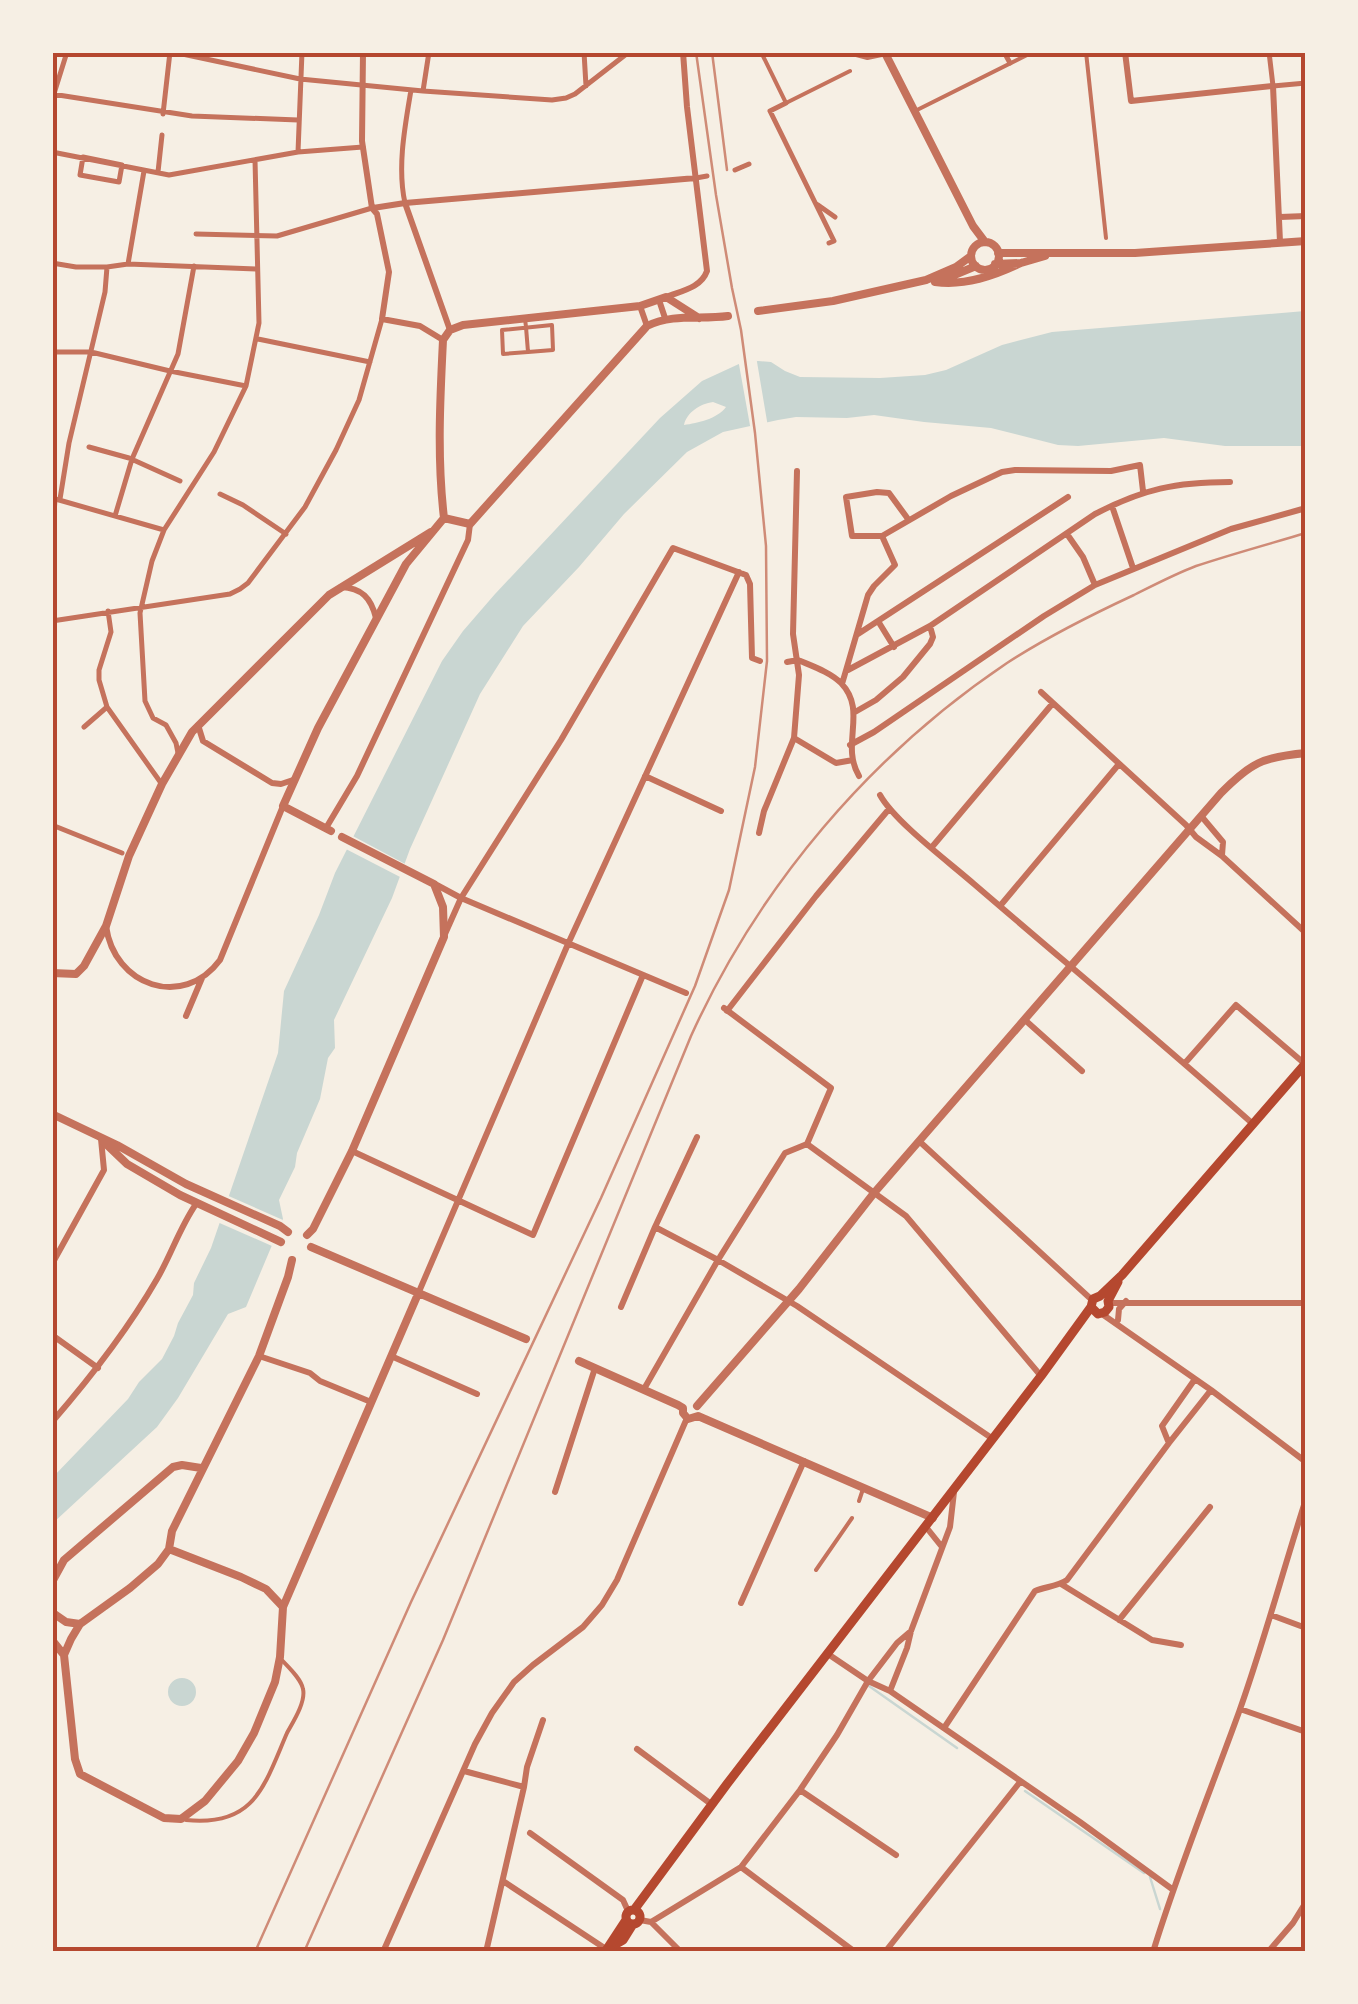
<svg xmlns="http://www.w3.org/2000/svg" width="1358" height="2004" font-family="Roboto,sans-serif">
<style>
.water{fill:#c9d6d2;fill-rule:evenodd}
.pier{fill:#f6efe4}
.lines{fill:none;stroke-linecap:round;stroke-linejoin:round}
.stream{stroke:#c9d6d2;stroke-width:2.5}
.service{stroke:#c5725c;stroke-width:4}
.pedestrian{stroke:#c5725c;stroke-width:5}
.minor{stroke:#c5725c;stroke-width:6}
.tertiary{stroke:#c5725c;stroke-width:8}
.secondary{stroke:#b5482f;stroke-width:9}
.rail{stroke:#cf8b77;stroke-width:2.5}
.neatline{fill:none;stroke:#b5482f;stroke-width:4}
</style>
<rect width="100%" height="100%" fill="#f6efe4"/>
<!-- water -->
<path class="water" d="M1305,311V446H1225L1164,438L1078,446L1058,445L991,428L924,422L874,415L847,418L796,417L778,420L723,432L687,452L624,514L579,567L523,626L480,694L410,849L392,898L334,1020L335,1048L328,1058L320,1099L297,1153L295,1167L279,1200L283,1219L246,1307L228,1314L178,1398L157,1427L53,1523V1477L128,1399L139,1382L162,1359L174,1336L178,1323L193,1295L194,1283L211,1248L278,1053L284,991L319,915L335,873L442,661L463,631L495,594L660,418L702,381L741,363L758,361L771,362L785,371L800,377L880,378L925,375L946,370L1002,345L1052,332ZM713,402L726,407C717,419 698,423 684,425C687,412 700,404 713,402Z
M168 1692a14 14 0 1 1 28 0a14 14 0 1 1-28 0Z"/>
<!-- pier -->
<path class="pier" d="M756,356L768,427L751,431L738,359Z
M349,834L409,866L404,879L342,847Z
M224,1194L283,1220L272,1246L215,1221Z"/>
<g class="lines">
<!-- stream -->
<path class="stream" d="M869,1686L957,1748
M1025,1791L1144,1873
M1150,1877L1160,1909"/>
<!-- service -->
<path class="service" d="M761,52L786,103L850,71
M1086,52L1106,238
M915,111L1033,52
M525,319L526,327L528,352L553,350L552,325L502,330L503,354L528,352
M859,1501L863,1489
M816,1570L852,1518
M186,1820C255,1827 264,1786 287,1733C293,1722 306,1702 303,1689C301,1678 287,1666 280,1658"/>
<!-- pedestrian -->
<path class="pedestrian" d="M173,52L300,79L423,91L552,100L566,98L575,94L629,52
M584,52L586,86
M1004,52L1010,63
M1269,52L1273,86L1306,83
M423,91L429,52
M52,94L192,116L298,120
M52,100L67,52
M786,103L770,111L834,241L829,243
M163,114L170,52
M52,152L169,175L298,152L302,52
M298,152L363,147
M83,157L122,165L119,182L80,175Z
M735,170L749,164
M158,172L162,135
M696,178L707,176
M405,203C397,167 405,126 411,90
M818,205L835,217
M196,234L277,236L372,208
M52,263L76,267H107L128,264L257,269
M128,264L144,171
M258,339L370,362
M52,352H91L170,371L246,386
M89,447L129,458L180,481
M220,494L243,505L286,534
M52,498L164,530
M60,499L69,443L105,292L107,267
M115,516L132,459L178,354L194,266
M52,550L55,498
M108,611L111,632L99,670V680L107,707L161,783
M52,621L230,594L240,589L248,583L305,507L336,450L359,400L382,319
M84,727L107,707
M178,753L176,743L166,725L153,718L145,701L140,613L152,561L164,530L214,452L246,386L259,323L255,160
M52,825L122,853"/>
<!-- minor -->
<path class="minor" d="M363,52L362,141L372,208L377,214L389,272L382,319L420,326L443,340
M1125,52L1131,101L1273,86L1280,242
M405,203L450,330
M373,208L405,203L696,178
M1280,217L1306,216
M666,297C681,291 701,288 707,271L687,107L683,52
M659,300L665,318
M640,306L647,326
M1112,506L1133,568
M1067,534L1083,557L1095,585
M882,536H852L846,497L877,492L889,493L908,519
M341,587C362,588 371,598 376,618
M878,621L894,647
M858,634L1068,497
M798,660C812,666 830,672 841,683C868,711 840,744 859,776
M787,662L798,660
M848,670L930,626L1095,514C1143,489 1176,482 1230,482
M842,684L868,595L874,586L895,565L882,536L951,496L1002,472L1015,470L1111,471L1140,465L1143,491
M1041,692L1186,825L1196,837L1222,856L1306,933
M855,712L876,700L903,677L930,644L933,637L930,626
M198,725L203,741L272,783L281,784L293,780
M794,738L836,763L853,760
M850,745L874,732L1044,616L1095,585L1231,529L1306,508
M645,776L721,811
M880,795C895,822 949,862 974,884C1067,964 1161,1042 1253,1124
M1202,817L1223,842L1222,855
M326,828L357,776L468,540L470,524
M759,833L764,811L794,738L799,675L793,634L797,471
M932,847L1053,703
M435,884L461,898L686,993
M1000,906L1119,764
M106,926C114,986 183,1010 220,960L283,806
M445,934L461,898L561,740L673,548L746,575L750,584L752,658L760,661
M724,1008L831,1088L807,1144L906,1216L1041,1376
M727,1011L816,896L889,809
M186,1016L202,978
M1025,1020L1082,1071
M1185,1063L1236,1005L1305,1064
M919,1141L1092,1300
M352,1151L533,1235L643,975
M655,1227L718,1260L797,1306L993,1439
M52,1264L104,1170L101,1139
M418,1294L568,944L739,572
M1109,1303H1306
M621,1307L655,1227L697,1137
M1102,1314L1211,1390L1306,1462
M1118,1320L1119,1309L1126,1301
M52,1335L98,1368
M259,1356L310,1373L320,1381L371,1402
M391,1356L477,1394
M644,1389L718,1260L785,1153L807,1144
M52,1422C91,1377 127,1331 157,1279C171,1255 180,1227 196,1204
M1168,1441L1162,1426L1195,1379
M555,1492L595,1368
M926,1527L942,1547
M1061,1584L1152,1640L1181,1645
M741,1603L804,1461
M1271,1615L1306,1628
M1119,1620L1210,1507
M828,1654L868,1681L890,1691L1080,1822L1172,1889
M890,1691L907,1648L911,1631L950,1527L954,1492
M1240,1709L1306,1732
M944,1728L1035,1591C1045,1587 1058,1586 1067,1580L1169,1443L1211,1390
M637,1749L711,1804
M464,1771L524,1787L486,1952
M524,1787L527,1767L543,1720
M800,1790L896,1855
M530,1833L623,1900L628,1911
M741,1867L855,1952
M503,1881L606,1949
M640,1920L651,1922L681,1952
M651,1922L741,1867L800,1790L837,1735L868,1681L897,1643L911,1631
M383,1952L475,1744L492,1713L514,1682L533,1665L583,1627L602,1605L617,1580L687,1418
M885,1952L1020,1782
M1153,1952C1178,1870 1210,1792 1239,1712C1264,1642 1283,1570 1306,1499
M1268,1952L1293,1923L1306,1902"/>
<!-- tertiary -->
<path class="tertiary" d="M852,52L867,56L886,52
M885,53L973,226L985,242
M971 256a14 14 0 1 1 28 0a14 14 0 1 1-28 0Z
M998,253H1135L1306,241
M995,264L1021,263L1045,256
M940,281L976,266
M935,282C965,286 994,276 1021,263
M758,311L833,301L926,280L956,267L971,256
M444,518C437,459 440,400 443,340L450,330L463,325L640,306L666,297L699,318
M444,518L470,524L647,326C674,313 700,320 728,316
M331,831L283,806L318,728L406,564L444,518
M52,973L76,974L84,966L106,926L129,856L162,784L192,732L329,595L431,532
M52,1114L117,1145L186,1184L280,1226L288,1232
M104,1142L127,1164L180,1195L281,1242
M307,1235L313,1229L352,1151L444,937L443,907L434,884L342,837
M311,1247L526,1339
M292,1260L288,1277L259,1356L172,1531L169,1549L158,1564L130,1588L80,1624L71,1639L64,1655L75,1759L80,1774L164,1818L181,1819L205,1801L238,1761L254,1733L275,1682L280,1657L283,1607L418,1294
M579,1361L678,1405L683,1408V1413L688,1419L698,1416L933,1518
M697,1406L799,1289L874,1193L1221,793C1251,763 1262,757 1306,753
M169,1549L241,1577L266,1589L283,1607
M52,1582L64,1560L173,1467L182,1465L201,1468
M53,1613L66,1622L80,1624
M52,1640L64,1655"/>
<!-- secondary -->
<path class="secondary" d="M1091,1307L1098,1314L1105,1312L1109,1307L1108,1301L1118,1282
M626 1917a7 7 0 1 1 14 0a7 7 0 1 1-14 0Z
M634,1910L727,1784L1041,1376L1091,1307L1093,1299L1100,1296L1122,1275L1306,1063
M609,1948L623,1940L633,1924
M605,1952L626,1920"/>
<!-- rail -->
<path class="rail" d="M712,52L727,170
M255,1952L411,1602L601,1198L695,986L729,890L755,767L767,661L766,546L755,433L741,330L732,288L716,195L696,52
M304,1952L443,1640L691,1036C759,886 870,755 1007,663C1047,637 1091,615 1134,595C1154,585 1175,574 1196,566C1232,554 1269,544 1306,533"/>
</g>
<!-- border -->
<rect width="1358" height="2004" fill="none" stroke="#f6efe4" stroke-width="110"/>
<rect x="55" y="55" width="1248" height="1894" class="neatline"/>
</svg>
